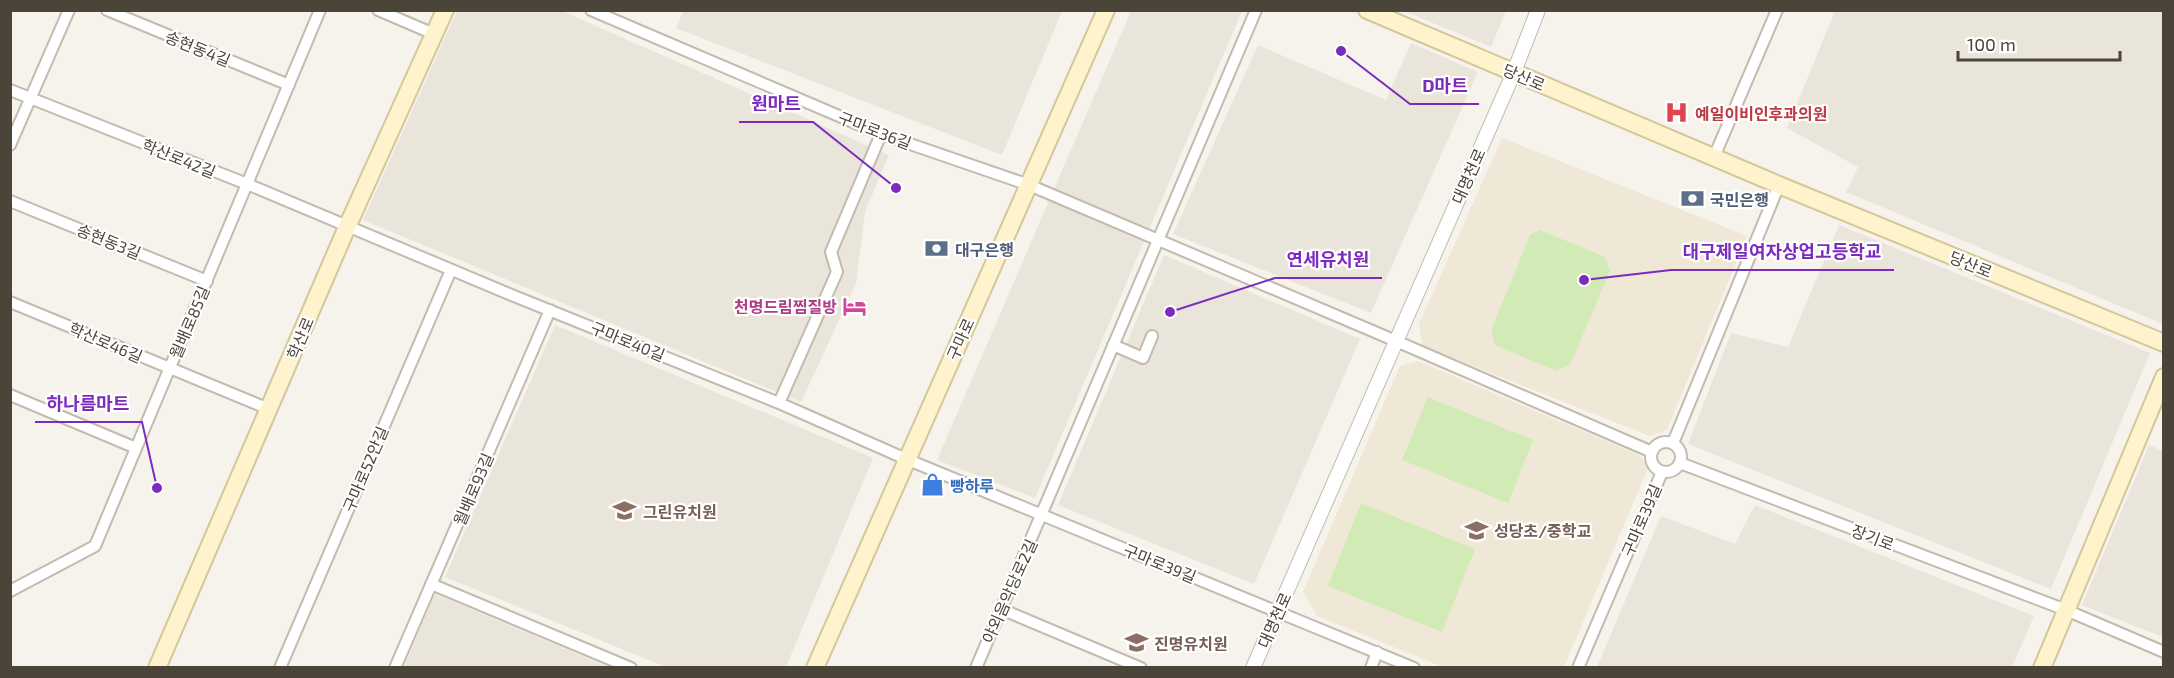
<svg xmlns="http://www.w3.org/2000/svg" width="2174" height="678" font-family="'Exo 2','Noto Sans KR',sans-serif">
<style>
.residential{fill:#eae5da}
.education{fill:#efe8d6}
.green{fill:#d2eab5}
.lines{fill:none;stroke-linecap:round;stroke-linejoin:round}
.minor-casing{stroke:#c2bbae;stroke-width:14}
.tertiary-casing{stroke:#c2bbae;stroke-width:16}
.secondary-casing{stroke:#d6c79b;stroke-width:20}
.minor{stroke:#fff;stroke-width:10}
.tertiary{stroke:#fff;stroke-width:14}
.secondary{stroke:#fff3cd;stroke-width:16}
.labels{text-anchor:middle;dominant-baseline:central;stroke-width:4.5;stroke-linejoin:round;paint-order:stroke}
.street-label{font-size:16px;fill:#4b4439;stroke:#fff}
.health-label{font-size:16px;font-weight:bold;fill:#be3a42;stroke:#fff;text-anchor:start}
.service-label{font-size:16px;font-weight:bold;fill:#4e5e75;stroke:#fff;text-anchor:start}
.hotel-label{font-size:16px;font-weight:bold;fill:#b23c85;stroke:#fff;text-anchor:end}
.shop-label{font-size:16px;font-weight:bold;fill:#366cbe;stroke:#fff;text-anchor:start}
.education-label{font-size:16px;font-weight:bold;fill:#785e54;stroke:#fff;text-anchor:start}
.leader{fill:none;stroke:#7b2cbf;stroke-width:2}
.callout-dot{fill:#7b2cbf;stroke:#fff;stroke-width:2}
.callout-label{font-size:18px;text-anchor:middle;font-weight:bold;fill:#7b2cbf;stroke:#fff;stroke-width:4.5;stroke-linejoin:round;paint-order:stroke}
</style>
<rect width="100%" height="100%" fill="#f6f3ec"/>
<!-- residential -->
<path class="residential" d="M684,10H1062V11L1002,155L676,28Z
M457,11H562L889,155L865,212L856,284L801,402L363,220Z
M1131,11H1242L1035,498L937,460Z
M1404,11H1506L1491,47Z
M1835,11H2163V324L1846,192L1858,167L1787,128Z
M1411,43L1478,72L1371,313L1173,234L1258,45L1386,100Z
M1839,225L2150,353L2051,589L1688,444L1731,333L1788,347Z
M1164,255L1360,339L1254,584L1058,505Z
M555,325L873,458L786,667H666L445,577Z
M2149,445L2163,451V637L2082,605Z
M1755,505L2034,616L2012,667H1597L1661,516L1735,544Z
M435,594L608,667H404Z"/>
<!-- education -->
<path class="education" d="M1502,138L1747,236L1667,430L1650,436L1422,346L1419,324Z
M1418,361L1639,455L1648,468L1564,667H1443L1317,616L1303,592L1400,366Z"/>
<!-- green -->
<path class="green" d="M1540,230L1605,257L1610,271L1570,365L1556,371L1495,345L1491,331L1530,235Z
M1428,397L1533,440L1508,503L1402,460Z
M1361,503L1475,549L1442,632L1328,586Z"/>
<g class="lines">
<defs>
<path id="minor" d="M107,10L289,85
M378,10L434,34
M591,10L881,134L1029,185L1396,341L1652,452
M10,90L247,184L514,296L779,403L906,459L1414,668
M10,145L69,10
M1714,157L1777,10
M10,201L207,281
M10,302L269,409
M1113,345L1143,358L1152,336
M10,395L136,448
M779,403L837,272L831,252L881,134
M1651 457a15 15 0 1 1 30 0a15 15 0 1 1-30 0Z
M1673,443L1779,185
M1680,463L2066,610L2164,652
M431,584L631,668
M10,591L95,546L320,10
M1001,609L1141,668
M280,668L451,270
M395,668L550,310
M976,668L1256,10
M1371,668L1377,652
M1578,668L1662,472"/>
<path id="tertiary" d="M1253,668L1514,72L1538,10"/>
<path id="secondary" d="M1367,10L1779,185L2164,343
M157,668L347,227L445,10
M815,668L1106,10
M2042,668L2164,377"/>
</defs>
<!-- minor casing -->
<use href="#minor" class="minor-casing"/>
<!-- tertiary casing -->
<use href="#tertiary" class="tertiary-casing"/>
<!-- secondary casing -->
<use href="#secondary" class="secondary-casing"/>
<!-- minor -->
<use href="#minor" class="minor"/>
<!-- tertiary -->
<use href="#tertiary" class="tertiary"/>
<!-- secondary -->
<use href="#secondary" class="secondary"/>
</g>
<!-- icons -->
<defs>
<symbol id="hospital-bare" viewBox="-9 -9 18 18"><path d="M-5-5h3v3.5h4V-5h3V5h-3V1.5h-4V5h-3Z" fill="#e0444e" stroke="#fff" stroke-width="2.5" paint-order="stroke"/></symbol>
<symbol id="bank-bare" viewBox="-9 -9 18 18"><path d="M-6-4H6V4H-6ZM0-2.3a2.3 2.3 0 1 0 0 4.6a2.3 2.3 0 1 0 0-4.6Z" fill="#5c6f8a" stroke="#fff" stroke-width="2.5" paint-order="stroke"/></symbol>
<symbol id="hotel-bare" viewBox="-9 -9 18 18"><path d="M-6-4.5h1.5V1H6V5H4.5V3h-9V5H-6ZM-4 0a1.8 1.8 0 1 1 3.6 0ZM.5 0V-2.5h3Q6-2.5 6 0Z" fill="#d1479c" stroke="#fff" stroke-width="2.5" paint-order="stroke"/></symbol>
<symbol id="shop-bare" viewBox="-9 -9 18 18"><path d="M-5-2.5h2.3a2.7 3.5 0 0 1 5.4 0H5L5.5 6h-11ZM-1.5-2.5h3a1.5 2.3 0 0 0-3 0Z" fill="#3f7fe0" stroke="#fff" stroke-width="2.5" paint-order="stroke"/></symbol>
<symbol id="school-bare" viewBox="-9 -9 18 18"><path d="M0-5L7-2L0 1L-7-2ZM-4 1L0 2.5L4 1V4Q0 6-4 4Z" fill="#8d6e63" stroke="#fff" stroke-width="2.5" paint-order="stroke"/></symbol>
</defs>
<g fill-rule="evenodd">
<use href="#hospital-bare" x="1660" y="96" width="33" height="33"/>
<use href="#bank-bare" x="1676" y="182" width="33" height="33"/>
<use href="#bank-bare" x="920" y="232" width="33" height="33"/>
<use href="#hotel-bare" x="838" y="290" width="33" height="33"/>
<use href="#shop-bare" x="916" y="468" width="33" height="33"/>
<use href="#school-bare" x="608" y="494" width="33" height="33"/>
<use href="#school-bare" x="1460" y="514" width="33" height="33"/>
<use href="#school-bare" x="1120" y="626" width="33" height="33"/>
</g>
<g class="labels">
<!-- street labels -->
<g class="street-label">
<text transform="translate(198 48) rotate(22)">송현동4길</text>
<text transform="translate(1524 77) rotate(23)">당산로</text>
<text transform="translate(875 130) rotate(21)">구마로36길</text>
<text transform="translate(179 158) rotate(22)">학산로42길</text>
<text transform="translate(1468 176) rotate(-66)">대명천로</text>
<text transform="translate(109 241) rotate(22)">송현동3길</text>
<text transform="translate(1971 264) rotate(22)">당산로</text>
<text transform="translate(189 322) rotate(-67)">월배로85길</text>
<text transform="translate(300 338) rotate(-67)">학산로</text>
<text transform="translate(960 339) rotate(-66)">구마로</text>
<text transform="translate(628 341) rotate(22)">구마로40길</text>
<text transform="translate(106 342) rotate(23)">학산로46길</text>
<text transform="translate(365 469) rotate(-67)">구마로52안길</text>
<text transform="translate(473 489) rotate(-67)">월배로93길</text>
<text transform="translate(1641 520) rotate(-67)">구마로39길</text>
<text transform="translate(1873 537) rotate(21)">장기로</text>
<text transform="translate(1160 563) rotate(22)">구마로39길</text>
<text transform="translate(1009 591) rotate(-66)">야외음악당로2길</text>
<text transform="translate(1274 620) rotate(-66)">대명천로</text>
</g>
<!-- health labels -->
<g class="health-label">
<text x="1695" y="113">예일이비인후과의원</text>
</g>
<!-- service labels -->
<g class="service-label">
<text x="1710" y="199">국민은행</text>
<text x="955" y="249">대구은행</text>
</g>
<!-- hotel labels -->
<g class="hotel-label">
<text x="837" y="306">천명드림찜질방</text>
</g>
<!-- shop labels -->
<g class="shop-label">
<text x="950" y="485">빵하루</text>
</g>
<!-- education labels -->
<g class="education-label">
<text x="643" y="511">그린유치원</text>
<text x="1494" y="530">성당초/중학교</text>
<text x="1154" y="643">진명유치원</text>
</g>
</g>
<!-- callouts -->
<path class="leader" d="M1341 51L1410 104H1479M896 188L813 122H739M1584 280L1671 270H1894M1170 312L1275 278H1382M157 488L142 422H35"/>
<g class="callout-dot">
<circle cx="1341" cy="51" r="6"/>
<circle cx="896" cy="188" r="6"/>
<circle cx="1584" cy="280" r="6"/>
<circle cx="1170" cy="312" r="6"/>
<circle cx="157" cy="488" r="6"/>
</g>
<g class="callout-label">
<text x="1445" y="92">D마트</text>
<text x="776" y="110">원마트</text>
<text x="1782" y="258">대구제일여자상업고등학교</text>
<text x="1328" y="266">연세유치원</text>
<text x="88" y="410">하나름마트</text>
</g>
<!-- border -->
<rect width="2174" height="678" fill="none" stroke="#4b4439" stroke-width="24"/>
<!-- scale -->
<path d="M1958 51v9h162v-9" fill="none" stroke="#4b4439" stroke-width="3"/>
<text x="1967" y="51" font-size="18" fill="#4b4439" stroke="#ffffff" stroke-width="4.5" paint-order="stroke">100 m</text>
</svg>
